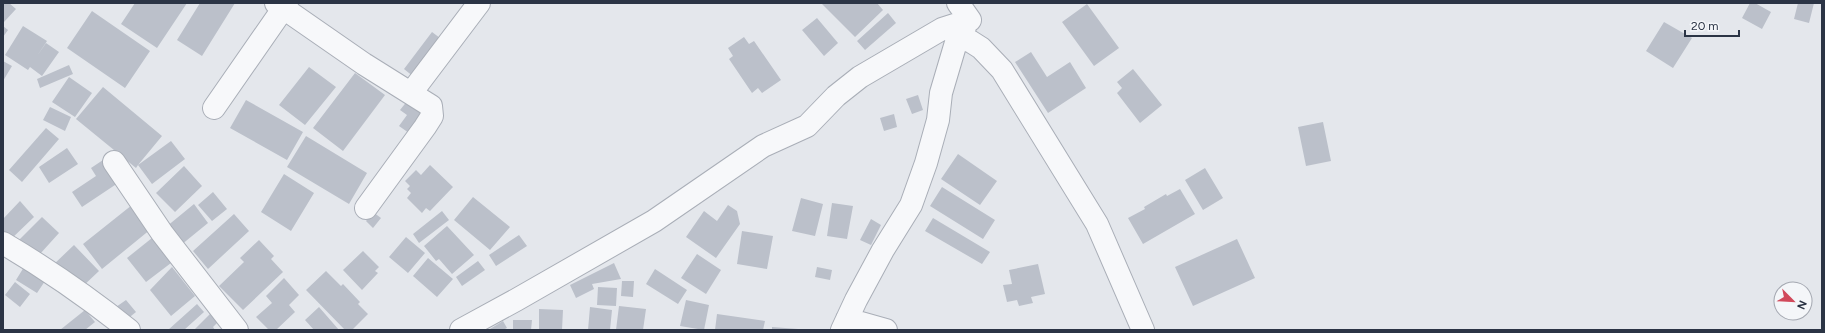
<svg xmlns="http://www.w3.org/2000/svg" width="1825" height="333" font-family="Figtree,sans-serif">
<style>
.building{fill:#bbc0ca}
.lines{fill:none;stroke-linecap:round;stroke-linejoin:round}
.minor-casing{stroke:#a9aeb7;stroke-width:24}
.minor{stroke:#f7f8fa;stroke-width:22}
</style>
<rect width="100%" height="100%" fill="#e4e7ec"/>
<!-- building -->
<path class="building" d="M3,3H9L16,9L4,22Z
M135,3H187L157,48L121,24Z
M200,3H235L202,56L177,40Z
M821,3H877L883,10L855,37Z
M1750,3H1755L1771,12L1762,29L1742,18Z
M1798,3H1814L1809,23L1794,19Z
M1087,4L1119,48L1094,66L1062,22Z
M92,11L150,51L125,88L67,48Z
M888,13L896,23L865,50L857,41Z
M817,18L838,43L824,56L802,30Z
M1664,22L1692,38L1673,68L1646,51Z
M3,26L8,30L3,37Z
M23,26L47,41L37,56L46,43L59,52L42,76L30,67L28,70L5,55Z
M432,32L448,44L419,81L404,69Z
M744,37L749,44L754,41L781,80L762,93L758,88L752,93L729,59L733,56L728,48Z
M1031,52L1047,77L1070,62L1086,88L1048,113L1015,62Z
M3,61L12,66L3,81Z
M69,65L73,74L40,88L37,79Z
M309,67L336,87L305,125L279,105Z
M1133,69L1162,105L1140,123L1117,93L1122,88L1117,82Z
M355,73L385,95L343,151L313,128Z
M69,77L92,93L75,117L52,102Z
M103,87L162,136L138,165L171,141L185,159L152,184L138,165L136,168L76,119Z
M918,95L923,110L912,114L906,99Z
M246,100L303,132L287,160L230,128Z
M408,100L424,112L409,133L399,126L407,115L400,110Z
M50,107L71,117L65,131L43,120Z
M894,114L897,127L884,131L880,118Z
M1323,122L1331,161L1306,166L1298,127Z
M46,128L59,139L22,182L9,170Z
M306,136L367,173L349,204L287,167Z
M67,148L78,164L49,183L39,167Z
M958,154L997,181L980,205L941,179Z
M103,160L118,183L82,207L72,192L96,176L91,168Z
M430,165L453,187L430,211L426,208L422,213L407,198L411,193L407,189L410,186L405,181L416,170L421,175Z
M184,166L202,186L175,212L156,193Z
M1205,168L1223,198L1203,210L1185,180Z
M284,174L314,193L291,231L261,212Z
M942,187L995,220L983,239L930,206Z
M1180,189L1195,214L1143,244L1128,218L1145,209L1144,207L1166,194L1167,196Z
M213,192L227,209L212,221L198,205Z
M473,197L510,227L490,250L454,220Z
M801,198L823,204L815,236L792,231Z
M20,201L34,217L8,242L3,237V219Z
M832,203L853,206L847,239L827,236Z
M194,204L208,223L181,245L166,227Z
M132,205L151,229L102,269L83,244Z
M728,205L737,211L740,224L716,258L686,237L704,211L717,221Z
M442,211L449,220L419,243L413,234Z
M373,212L381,218L373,228L366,221Z
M234,214L249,231L208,269L193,251Z
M42,217L59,233L40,254L17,242Z
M933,218L990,252L982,264L925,231Z
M871,219L881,225L871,245L860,240Z
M447,226L474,255L452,274L439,259L436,261L424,246Z
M742,231L773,236L767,269L737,264Z
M519,235L527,246L496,266L489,255Z
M406,237L425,253L408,273L389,257Z
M152,238L171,263L146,282L127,258Z
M1237,239L1255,278L1193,306L1175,267Z
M259,240L274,256L271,259L283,272L243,310L219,286L244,262L240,258Z
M74,245L99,271L81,288L52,266Z
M363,251L379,267L375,271L378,273L362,290L343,270Z
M697,254L721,270L706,294L681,278Z
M428,258L453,279L437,297L413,276Z
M478,261L485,270L462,286L456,277Z
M614,263L621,279L592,284L594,289L576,298L570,285Z
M1038,264L1045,294L1031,297L1033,303L1019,306L1017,300L1007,302L1003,285L1012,284L1009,270Z
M24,267L45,281L37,293L16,280Z
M172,267L195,296L171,316L150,290Z
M817,267L832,270L830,280L815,277Z
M655,269L687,290L678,304L646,284Z
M326,271L341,286L343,284L360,302L358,304L368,314L352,330H345L306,290Z
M284,278L299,295L289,305L295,312L276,330H269L256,317L272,303L266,296Z
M622,281H634L633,297L621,296Z
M15,282L30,294L20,307L5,295Z
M598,287L617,288L616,306L597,305Z
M126,300L136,312L126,320L116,307Z
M686,300L709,305L704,330L680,326Z
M197,304L204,312L184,330H168Z
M619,306L646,309L643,330H616Z
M319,307L339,330H314L305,320Z
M590,307L612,310L610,330H588Z
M539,309L563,310L562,330H539Z
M85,310L95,322L85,330H60Z
M212,312L220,320L213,327L215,330H194Z
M717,314L765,321L763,330H715Z
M513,320H532L531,330H513Z
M503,321L507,328L503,330H491L490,329Z
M772,327L798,329V330H772Z"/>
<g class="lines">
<defs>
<path id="minor" d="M276,3L364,64L431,106L432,116L425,127L366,208
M958,3L970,20
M957,39L970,41L981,48L1002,70L1097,224L1143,330
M411,93L479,3
M214,108L287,3
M114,162L162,233L237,330
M3,243C47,269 89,298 129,330
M847,319L886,330
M461,330L516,300L654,221L763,146L807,126L836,96L860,77L942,29L970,20
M842,330L856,300L883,250L911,205L926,163L938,120L941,93L957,39L965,27"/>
</defs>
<!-- minor casing -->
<use href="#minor" class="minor-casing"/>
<!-- minor -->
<use href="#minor" class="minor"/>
</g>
<!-- border -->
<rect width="1825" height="333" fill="none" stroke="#2b3445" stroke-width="8"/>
<!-- north arrow -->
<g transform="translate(1793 301) rotate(114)"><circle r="19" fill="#f4f6f9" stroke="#a4a8b1"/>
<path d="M0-3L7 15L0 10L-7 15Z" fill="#d1495b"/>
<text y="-6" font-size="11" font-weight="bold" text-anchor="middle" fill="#2b3445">N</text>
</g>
<!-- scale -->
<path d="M1685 30v6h54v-6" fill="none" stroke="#2b3445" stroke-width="2"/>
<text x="1691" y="30" font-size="12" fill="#2b3445" stroke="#f4f6f9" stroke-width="3" paint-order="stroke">20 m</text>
</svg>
